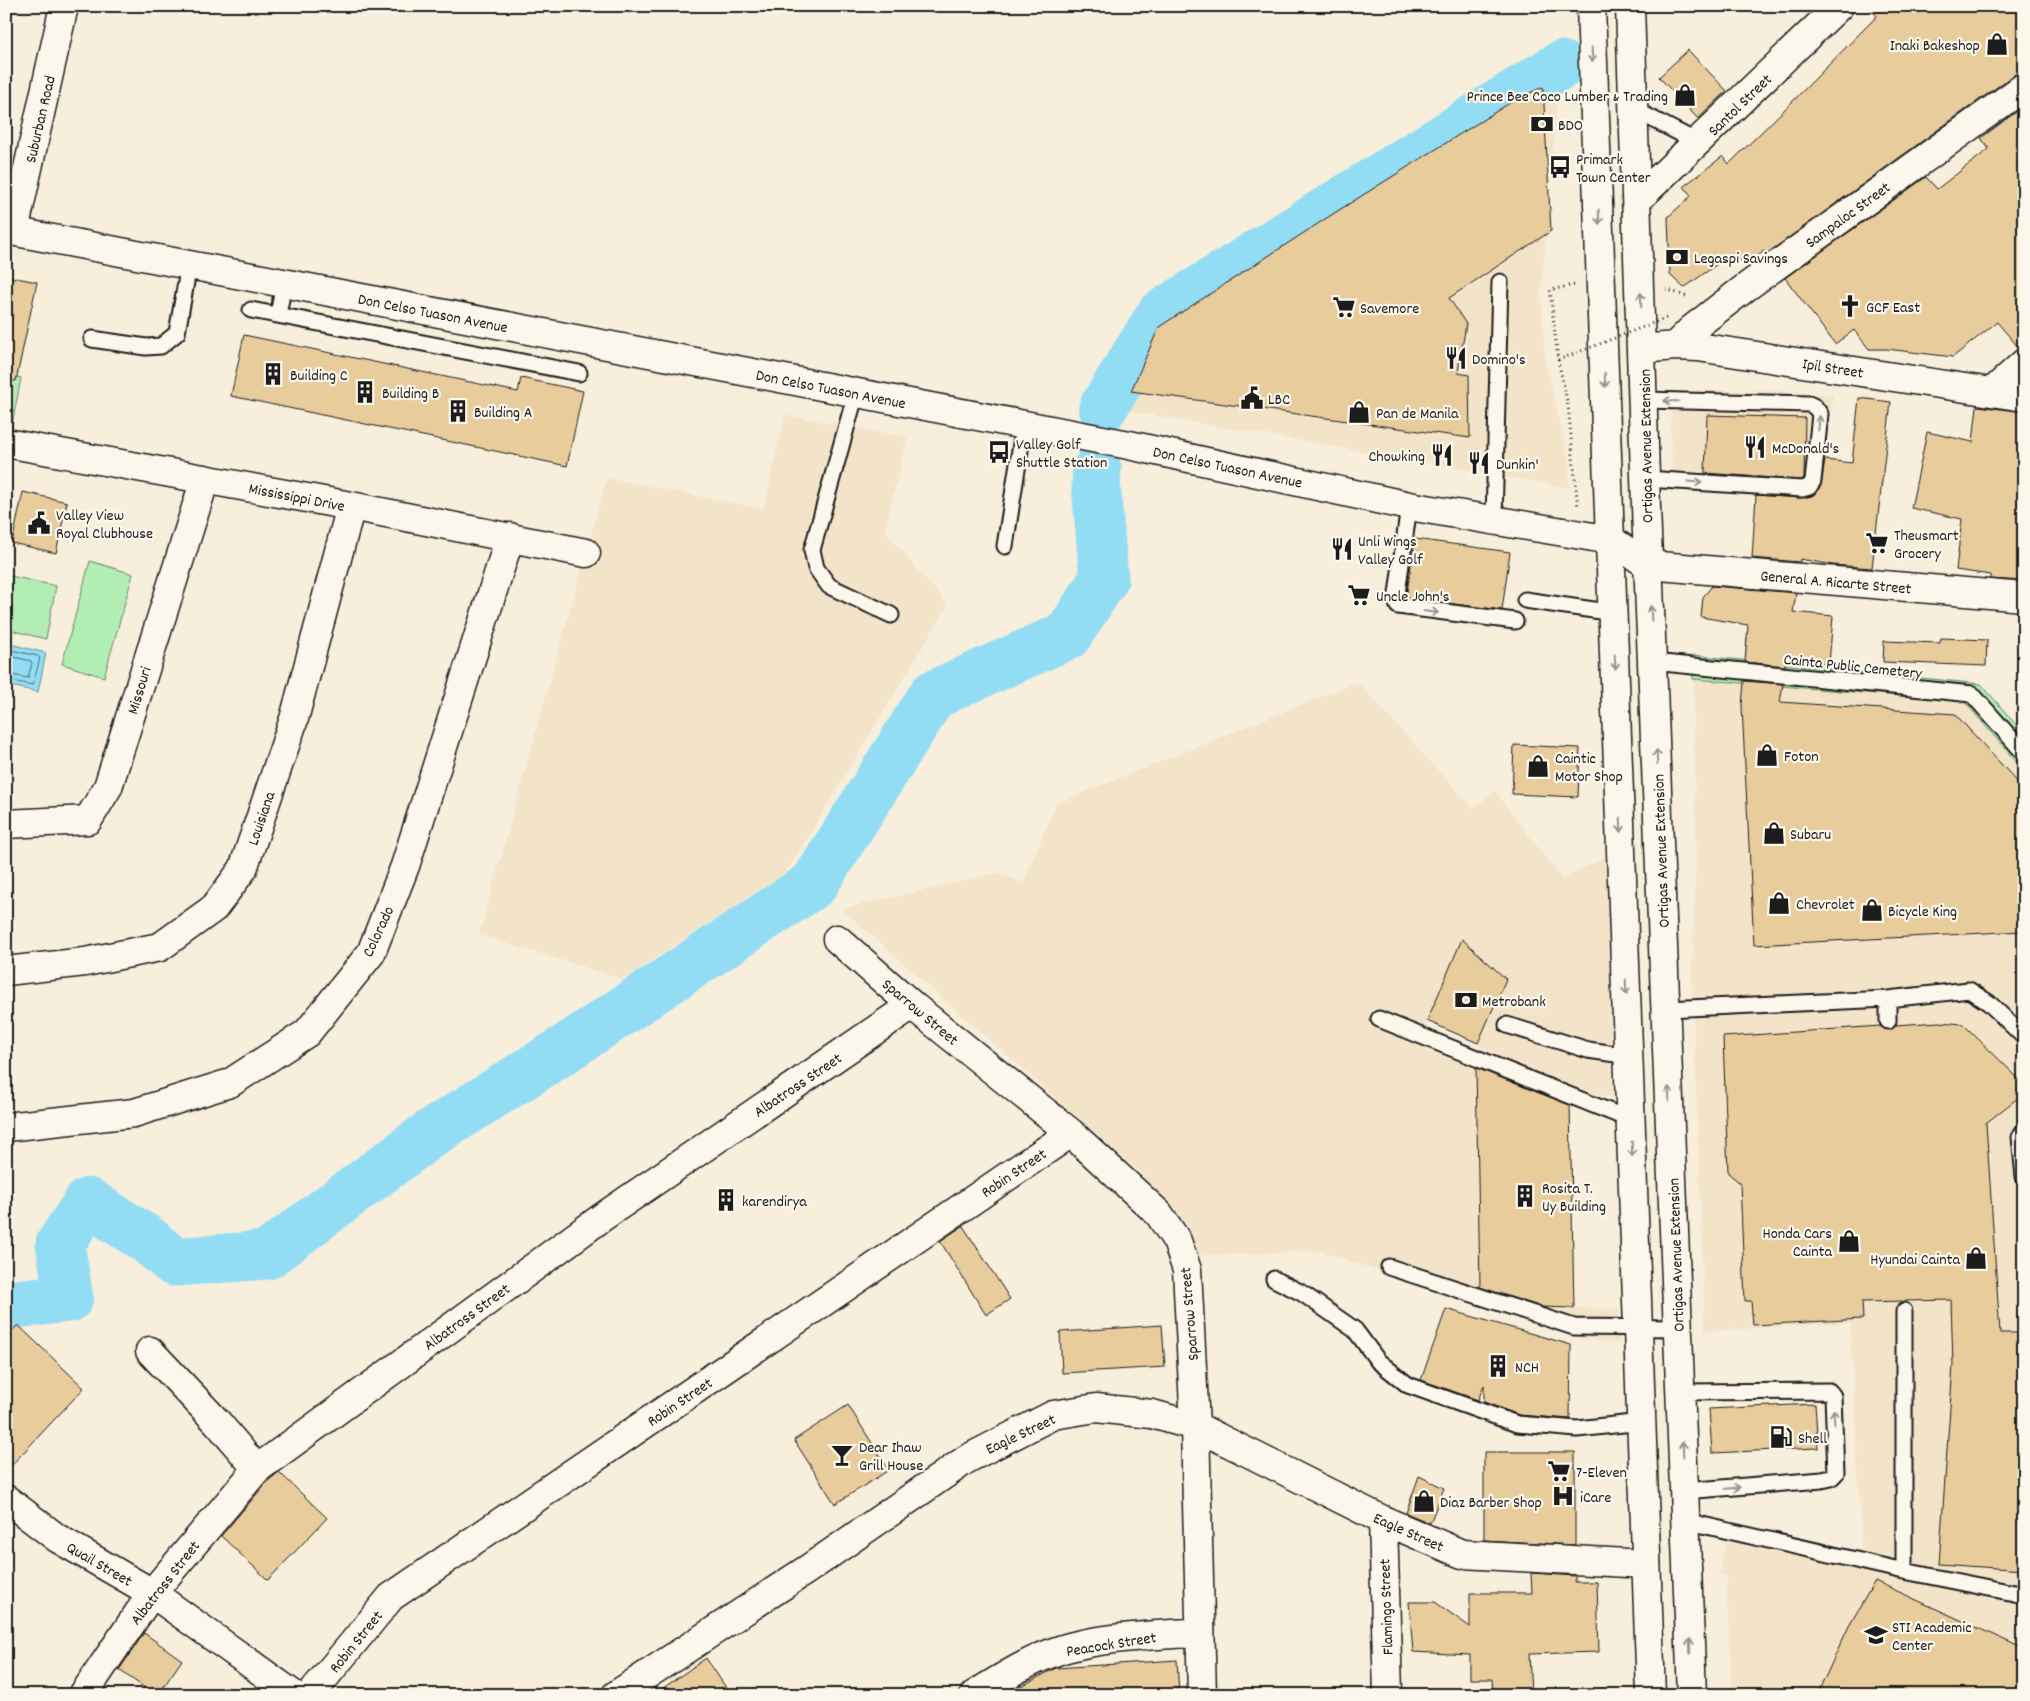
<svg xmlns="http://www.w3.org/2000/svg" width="2030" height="1701" viewBox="0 0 2030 1701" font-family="Dekko,sans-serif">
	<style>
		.built { fill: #f3e4c9 }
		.green { fill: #b2eeb4; stroke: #678568 }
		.water { fill: #93ddf4; stroke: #63909e }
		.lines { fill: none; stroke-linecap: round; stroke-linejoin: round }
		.shore { stroke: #4c6972; stroke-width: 1 }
		.river { stroke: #93ddf4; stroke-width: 49 }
		.building { fill: #e9cc9c; stroke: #1c1c1c }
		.service-casing { stroke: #1c1c1c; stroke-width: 19 }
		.minor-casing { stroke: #1c1c1c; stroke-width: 31 }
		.tertiary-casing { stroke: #1c1c1c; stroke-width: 31 }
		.primary-casing { stroke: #1c1c1c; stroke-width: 31 }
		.path { stroke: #1c1c1c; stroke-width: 3; stroke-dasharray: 1 4; stroke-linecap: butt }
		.service { stroke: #fbf7ec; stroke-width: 15 }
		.minor { stroke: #fbf7ec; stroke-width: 28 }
		.tertiary { stroke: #fbf7ec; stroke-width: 28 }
		.primary { stroke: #fbf7ec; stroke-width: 28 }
		.path-bridge { stroke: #1c1c1c; stroke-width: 3; stroke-dasharray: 1 4; stroke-linecap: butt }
		.oneway { stroke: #97948e }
		.labels { text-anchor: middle; stroke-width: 4.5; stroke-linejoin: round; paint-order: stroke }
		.poi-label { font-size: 16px; fill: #1c1c1c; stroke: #fbf7ec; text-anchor: start }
		.street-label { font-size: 16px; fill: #1c1c1c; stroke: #fbf7ec }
	</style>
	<rect width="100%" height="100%" fill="#f7eedc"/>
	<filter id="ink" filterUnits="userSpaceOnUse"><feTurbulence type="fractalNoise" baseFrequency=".02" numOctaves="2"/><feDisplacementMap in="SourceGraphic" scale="10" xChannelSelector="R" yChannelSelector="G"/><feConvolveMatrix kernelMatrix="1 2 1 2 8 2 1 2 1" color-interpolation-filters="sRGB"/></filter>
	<g filter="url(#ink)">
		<path class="built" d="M1555 59 1557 107 1541 290 1545 360 1568 456 1570 488 1106 407 1149 309 1375 165Z
			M1767 390 1833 395 1820 501 1672 486 1670 391Z
			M785 415 907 437 885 531 948 605 786 873 623 979 479 935 607 478 764 509Z
			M1693 679 1964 701 2024 771V1695H1732L1726 1576 1720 1573 1727 1531 1710 1518 1862 1554 1850 1323 1705 1331 1692 974 1696 851Z
			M1357 682 1473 808 1495 791 1562 879 1607 856 1613 1097 1586 1095 1487 1056 1478 1043 1427 1022 1417 1043 1476 1067 1480 1287 1530 1306 1619 1309 1620 1343 1583 1339 1320 1251 1194 1256 1171 1208 1142 1175 842 909 998 873 1023 883 1056 804Z"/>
		<path class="green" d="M6 374 21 378 11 430H6Z
			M90 561 133 574 104 677 62 664Z
			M6 575 56 586 46 639 6 629Z
			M1692 655 1981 684 2024 734V771L1964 701 1693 679Z"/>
		<path class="water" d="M6 643 46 653 38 692 6 685Z"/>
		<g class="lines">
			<path class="shore" d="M6 649 38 656 40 658 33 685 6 680
				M6 655 31 661 32 663 28 678 6 674"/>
			<path class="river" d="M1103 408 1161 314 1561 65
				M6 1305 69 1298 60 1244 88 1202 148 1240 174 1262 267 1255 430 1134 559 1053 814 884 933 695 1068 635 1104 579 1096 485 1097 469"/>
		</g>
		<path class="building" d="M1868 6H2024V72L2015 74 1766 254 1764 251 1745 266 1734 252 1684 288 1670 275 1668 217 1691 196 1684 186 1723 156 1729 164 1791 103 1877 16Z
			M1688 50 1727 91 1698 119 1659 77Z
			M1543 87 1551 231 1449 298 1466 324 1458 373 1469 375 1470 438 1131 391 1159 327 1336 212 1516 99Z
			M2024 106V348H2019L1997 322 1953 357 1887 349H1869L1854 330 1835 344 1785 278 1926 177 1937 189 1989 149 1981 138Z
			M6 276 37 282 16 381 6 380Z
			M244 335 518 392 521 378 583 391 567 466 231 396Z
			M1859 398 1891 402 1872 568 1833 565 1800 559V562L1752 558 1756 495 1801 498 1812 496 1821 486 1825 460 1852 463Z
			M1977 406 2024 412V581L1991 579V575L1956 570 1962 519 1911 508 1927 432 1973 442Z
			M1707 415 1805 418 1804 478 1801 480 1705 473Z
			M23 492 67 502 56 553 12 543Z
			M1415 539 1510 552 1502 610 1406 598Z
			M1712 586 1796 593 1793 612 1833 616 1829 664 1786 660 1785 666 1745 662 1748 625 1701 617 1703 597Z
			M1941 638 1987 640 1986 666 1883 662 1884 641 1940 643Z
			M1744 681 1783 684 1780 702 1955 714 2024 789V931L1754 945 1742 706Z
			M1514 745 1580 748 1578 797 1512 794Z
			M1462 939 1506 979 1478 1043 1427 1021Z
			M1939 1022 1963 1024 2024 1084V1093L1986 1123 2000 1333H2024V1570L1939 1564 1953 1365 1951 1300 1862 1302 1863 1319 1753 1325 1751 1301H1745L1740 1183 1728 1173 1723 1037 1880 1026 1888 1030 1896 1025Z
			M1476 1068 1570 1105 1574 1308 1541 1307 1480 1287Z
			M963 1226 1010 1299 986 1315 940 1241Z
			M1446 1309 1571 1345 1570 1419 1519 1415 1484 1402V1385L1478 1400 1421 1380Z
			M18 1325 84 1388 6 1471V1337Z
			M1162 1325 1165 1367 1062 1373 1060 1332Z
			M1815 1404 1818 1448 1712 1453 1709 1409Z
			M848 1405 889 1470 835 1504 794 1440Z
			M1484 1452H1575V1545L1484 1540Z
			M279 1472 327 1518 268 1580 221 1536 268 1481Z
			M1419 1476 1444 1488 1430 1523 1406 1513Z
			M1531 1573 1575 1576V1582H1597L1599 1652 1529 1654 1531 1695H1493L1492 1679H1470V1655L1413 1652 1409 1602H1435L1470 1627V1593H1532Z
			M1875 1581 2024 1649V1695H1817L1849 1626Z
			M144 1633 182 1660 158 1695H155L119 1670Z
			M706 1658 731 1695H653Z
			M1177 1660 1179 1695H1004L1056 1668Z"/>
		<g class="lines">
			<defs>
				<path id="service" d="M1635 110 1699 143
					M251 310 579 373
					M278 315 284 283
					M92 339 146 347 161 346 177 333 189 265
					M856 393 812 550 816 568 829 586 891 615
					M1644 400 1809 404 1815 407 1820 414 1813 481 1809 487 1802 489 1646 479
					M1409 506 1396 601 1398 606 1515 621
					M1494 521 1500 282
					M1005 546 1024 425
					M1525 600 1614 613
					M1653 662 1972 694 2024 753
					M1888 999V1021
					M1666 1009 1888 999 1969 990 1989 1003 2024 1037
					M1379 1019 1631 1120
					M1507 1025 1588 1050 1629 1056
					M2024 1130 2020 1137 2024 1177
					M1389 1267 1574 1327 1678 1328
					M1274 1279 1302 1293 1355 1330 1378 1361 1408 1385 1517 1424 1577 1429 1642 1422
					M1904 1311V1571
					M1681 1392 1829 1391 1833 1396 1836 1473 1831 1478 1822 1480 1684 1491
					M1685 1521 1904 1571 2024 1595"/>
				<path id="minor" d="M1638 199 1839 6
					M14 231 64 6
					M1675 346 1692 329 1745 288 2024 87
					M1642 349 1675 346 1698 347 2024 397
					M1992 392 2024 363
					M6 443 351 506 586 553
					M6 824 88 820 108 787 205 479
					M837 939 912 1005 1071 1133 1159 1214 1177 1241 1187 1270 1195 1426 1202 1695
					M6 971 85 962 160 947 214 908 243 869 294 719 351 506
					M6 1127 134 1113 230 1083 307 1033 371 953 405 866 510 537
					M150 1351 218 1423 257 1469
					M6 1499 57 1538 152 1593 294 1695
					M1383 1520 1388 1695
					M83 1695 152 1593 257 1469 604 1216 912 1005
					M310 1695 391 1597 1071 1133
					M616 1695 808 1569 967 1459 1053 1415 1096 1408 1152 1414 1195 1426 1383 1520 1462 1554 1646 1564
					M974 1695C1001 1678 1035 1657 1066 1648 1109 1636 1156 1636 1200 1632"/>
				<path id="tertiary" d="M6 230 1129 445 1409 506 1611 540 1648 565 2024 597"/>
				<path id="primary" d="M1591 6 1651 1695
					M1630 6 1646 507 1692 1695"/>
			</defs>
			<use href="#service" class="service-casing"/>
			<use href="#minor" class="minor-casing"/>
			<use href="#tertiary" class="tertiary-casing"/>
			<use href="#primary" class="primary-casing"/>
			<path class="path" d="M1574 285 1550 290 1558 360 1568 405 1578 508
				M1666 289 1688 297"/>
			<use href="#service" class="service"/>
			<use href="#minor" class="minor"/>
			<use href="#tertiary" class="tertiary"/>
			<use href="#primary" class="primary"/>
			<path class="path-bridge" d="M1558 360 1669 317"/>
		</g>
		<defs><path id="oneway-shaft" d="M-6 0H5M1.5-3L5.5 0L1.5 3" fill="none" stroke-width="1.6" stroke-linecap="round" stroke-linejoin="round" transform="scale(1.25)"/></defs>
		<g class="oneway">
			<use href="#oneway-shaft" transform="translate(1592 55) rotate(88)"/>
			<use href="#oneway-shaft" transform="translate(1599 217) rotate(88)"/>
			<use href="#oneway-shaft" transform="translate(1641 300) rotate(-92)"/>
			<use href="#oneway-shaft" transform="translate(1605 380) rotate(88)"/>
			<use href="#oneway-shaft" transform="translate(1671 401) rotate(-179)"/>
			<use href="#oneway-shaft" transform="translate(1819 423) rotate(-85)"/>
			<use href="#oneway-shaft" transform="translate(1695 482) rotate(4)"/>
			<use href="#oneway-shaft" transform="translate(1431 612) rotate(6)"/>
			<use href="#oneway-shaft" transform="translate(1651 613) rotate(-93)"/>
			<use href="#oneway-shaft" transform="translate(1615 662) rotate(88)"/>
			<use href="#oneway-shaft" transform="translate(1657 757) rotate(-92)"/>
			<use href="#oneway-shaft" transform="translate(1621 825) rotate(88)"/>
			<use href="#oneway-shaft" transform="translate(1626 987) rotate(88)"/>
			<use href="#oneway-shaft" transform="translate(1669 1094) rotate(-92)"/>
			<use href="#oneway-shaft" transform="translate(1632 1149) rotate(88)"/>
			<use href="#oneway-shaft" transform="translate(1834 1417) rotate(-93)"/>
			<use href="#oneway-shaft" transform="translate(1683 1449) rotate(-92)"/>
			<use href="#oneway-shaft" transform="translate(1733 1488) rotate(-5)"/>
			<use href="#oneway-shaft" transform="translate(1690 1646) rotate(-92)"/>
		</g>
	</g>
	<defs>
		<symbol id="shop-bare" viewBox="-9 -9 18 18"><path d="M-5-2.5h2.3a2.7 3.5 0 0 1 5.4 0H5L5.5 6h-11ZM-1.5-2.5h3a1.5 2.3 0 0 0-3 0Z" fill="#1c1c1c" stroke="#fbf7ec" stroke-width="2.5" paint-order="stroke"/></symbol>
		<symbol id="bank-bare" viewBox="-9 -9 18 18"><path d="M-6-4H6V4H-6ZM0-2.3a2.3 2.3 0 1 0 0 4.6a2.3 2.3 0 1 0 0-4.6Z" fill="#1c1c1c" stroke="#fbf7ec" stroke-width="2.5" paint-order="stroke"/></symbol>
		<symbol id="bus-bare" viewBox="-9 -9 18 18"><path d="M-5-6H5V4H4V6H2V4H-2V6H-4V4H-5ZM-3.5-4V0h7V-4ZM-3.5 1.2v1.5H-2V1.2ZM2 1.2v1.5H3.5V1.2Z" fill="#1c1c1c" stroke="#fbf7ec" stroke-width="2.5" paint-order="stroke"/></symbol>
		<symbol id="church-bare" viewBox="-9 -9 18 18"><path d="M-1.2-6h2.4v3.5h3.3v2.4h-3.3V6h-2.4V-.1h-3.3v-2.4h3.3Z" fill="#1c1c1c" stroke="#fbf7ec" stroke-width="2.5" paint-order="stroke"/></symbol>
		<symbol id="supermarket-bare" viewBox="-9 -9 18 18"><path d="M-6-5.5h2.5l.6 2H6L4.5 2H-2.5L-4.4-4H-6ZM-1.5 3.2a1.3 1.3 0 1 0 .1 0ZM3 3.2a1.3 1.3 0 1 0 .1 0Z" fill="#1c1c1c" stroke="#fbf7ec" stroke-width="2.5" paint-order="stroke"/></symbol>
		<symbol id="restaurant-bare" viewBox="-9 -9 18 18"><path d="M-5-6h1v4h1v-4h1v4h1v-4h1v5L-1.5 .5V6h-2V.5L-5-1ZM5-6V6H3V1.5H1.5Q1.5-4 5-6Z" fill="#1c1c1c" stroke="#fbf7ec" stroke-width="2.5" paint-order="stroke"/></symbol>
		<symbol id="building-bare" viewBox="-9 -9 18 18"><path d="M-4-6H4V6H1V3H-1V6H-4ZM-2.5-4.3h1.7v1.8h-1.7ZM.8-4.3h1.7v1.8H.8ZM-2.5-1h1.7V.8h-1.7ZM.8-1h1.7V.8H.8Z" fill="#1c1c1c" stroke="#fbf7ec" stroke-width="2.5" paint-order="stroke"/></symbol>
		<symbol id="civic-bare" viewBox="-9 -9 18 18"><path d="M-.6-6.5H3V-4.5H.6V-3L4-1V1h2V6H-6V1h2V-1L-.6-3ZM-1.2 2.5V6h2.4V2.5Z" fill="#1c1c1c" stroke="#fbf7ec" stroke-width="2.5" paint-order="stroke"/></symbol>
		<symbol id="fuel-bare" viewBox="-9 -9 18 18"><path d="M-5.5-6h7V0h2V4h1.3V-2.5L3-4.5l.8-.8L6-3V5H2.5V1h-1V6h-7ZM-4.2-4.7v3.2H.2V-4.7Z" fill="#1c1c1c" stroke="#fbf7ec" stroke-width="2.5" paint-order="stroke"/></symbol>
		<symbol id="bar-bare" viewBox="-9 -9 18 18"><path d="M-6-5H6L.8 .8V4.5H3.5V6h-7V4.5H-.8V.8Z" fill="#1c1c1c" stroke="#fbf7ec" stroke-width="2.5" paint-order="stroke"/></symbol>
		<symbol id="hospital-bare" viewBox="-9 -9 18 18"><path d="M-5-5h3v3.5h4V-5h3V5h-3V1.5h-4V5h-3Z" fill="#1c1c1c" stroke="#fbf7ec" stroke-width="2.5" paint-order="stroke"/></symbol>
		<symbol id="school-bare" viewBox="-9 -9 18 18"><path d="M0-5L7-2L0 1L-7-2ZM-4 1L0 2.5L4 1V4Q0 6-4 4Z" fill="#1c1c1c" stroke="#fbf7ec" stroke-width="2.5" paint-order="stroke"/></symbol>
	</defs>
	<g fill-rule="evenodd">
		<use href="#shop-bare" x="1981" y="28" width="32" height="32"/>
		<use href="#shop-bare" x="1669" y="79" width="32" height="32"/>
		<use href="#bank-bare" x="1526" y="108" width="32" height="32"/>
		<use href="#bus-bare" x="1544" y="151" width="32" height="32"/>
		<use href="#bank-bare" x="1661" y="241" width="32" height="32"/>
		<use href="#church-bare" x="1834" y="290" width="32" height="32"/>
		<use href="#supermarket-bare" x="1328" y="291" width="32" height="32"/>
		<use href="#restaurant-bare" x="1440" y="342" width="32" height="32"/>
		<use href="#building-bare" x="257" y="358" width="32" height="32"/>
		<use href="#building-bare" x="349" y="376" width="32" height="32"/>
		<use href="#civic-bare" x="1236" y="382" width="32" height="32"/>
		<use href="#building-bare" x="442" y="395" width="32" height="32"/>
		<use href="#shop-bare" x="1343" y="396" width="32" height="32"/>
		<use href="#restaurant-bare" x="1739" y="431" width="32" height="32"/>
		<use href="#bus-bare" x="983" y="436" width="32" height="32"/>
		<use href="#restaurant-bare" x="1426" y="439" width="32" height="32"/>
		<use href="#restaurant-bare" x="1463" y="447" width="32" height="32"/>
		<use href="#civic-bare" x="23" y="507" width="32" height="32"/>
		<use href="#supermarket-bare" x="1861" y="527" width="32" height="32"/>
		<use href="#restaurant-bare" x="1326" y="533" width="32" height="32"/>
		<use href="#supermarket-bare" x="1343" y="579" width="32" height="32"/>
		<use href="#shop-bare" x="1751" y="739" width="32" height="32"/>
		<use href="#shop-bare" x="1522" y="750" width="32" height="32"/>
		<use href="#shop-bare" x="1758" y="817" width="32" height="32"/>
		<use href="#shop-bare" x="1763" y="887" width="32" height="32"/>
		<use href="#shop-bare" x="1856" y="894" width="32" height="32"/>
		<use href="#bank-bare" x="1450" y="984" width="32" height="32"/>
		<use href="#building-bare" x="1509" y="1180" width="32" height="32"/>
		<use href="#building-bare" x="710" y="1184" width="32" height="32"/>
		<use href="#shop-bare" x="1833" y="1225" width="32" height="32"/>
		<use href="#shop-bare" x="1960" y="1242" width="32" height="32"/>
		<use href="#building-bare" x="1482" y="1350" width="32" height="32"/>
		<use href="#fuel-bare" x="1765" y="1421" width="32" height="32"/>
		<use href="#bar-bare" x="826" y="1439" width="32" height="32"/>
		<use href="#supermarket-bare" x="1543" y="1455" width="32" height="32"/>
		<use href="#hospital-bare" x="1547" y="1480" width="32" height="32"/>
		<use href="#shop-bare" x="1408" y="1485" width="32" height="32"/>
		<use href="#school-bare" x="1860" y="1619" width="32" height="32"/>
	</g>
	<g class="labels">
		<g class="poi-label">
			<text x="1980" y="50" text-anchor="end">Inaki Bakeshop</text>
			<text x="1668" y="101" text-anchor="end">Prince Bee Coco Lumber &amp; Trading</text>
			<text x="1558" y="130">BDO</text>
			<text x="1576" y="164">Primark<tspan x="1576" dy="18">Town Center</tspan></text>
			<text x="1694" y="263">Legaspi Savings</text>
			<text x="1866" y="312">GCF East</text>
			<text x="1360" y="313">Savemore</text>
			<text x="1472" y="364">Domino's</text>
			<text x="290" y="380">Building C</text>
			<text x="382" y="398">Building B</text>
			<text x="1268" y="404">LBC</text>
			<text x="474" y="417">Building A</text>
			<text x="1376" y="418">Pan de Manila</text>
			<text x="1016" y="449">Valley Golf<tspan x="1016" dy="18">Shuttle Station</tspan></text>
			<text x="1772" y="453">McDonald's</text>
			<text x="1425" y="461" text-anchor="end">Chowking</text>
			<text x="1496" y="469">Dunkin'</text>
			<text x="56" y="520">Valley View<tspan x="56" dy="18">Royal Clubhouse</tspan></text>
			<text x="1894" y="540">Theusmart<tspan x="1894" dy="18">Grocery</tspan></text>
			<text x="1358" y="546">Unli Wings<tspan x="1358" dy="18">Valley Golf</tspan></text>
			<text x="1376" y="601">Uncle John's</text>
			<text x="1784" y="761">Foton</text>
			<text x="1555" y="763">Caintic<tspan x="1555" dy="18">Motor Shop</tspan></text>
			<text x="1790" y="839">Subaru</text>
			<text x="1796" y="909">Chevrolet</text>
			<text x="1888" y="916">Bicycle King</text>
			<text x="1482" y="1006">Metrobank</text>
			<text x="1542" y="1193">Rosita T.<tspan x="1542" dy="18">Uy Building</tspan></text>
			<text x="742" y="1206">karendirya</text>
			<text x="1832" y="1238" text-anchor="end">Honda Cars<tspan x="1832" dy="18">Cainta</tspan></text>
			<text x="1960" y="1264" text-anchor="end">Hyundai Cainta</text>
			<text x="1515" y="1372">NCH</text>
			<text x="1798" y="1443">Shell</text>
			<text x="859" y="1452">Dear Ihaw<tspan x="859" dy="18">Grill House</tspan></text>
			<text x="1576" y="1477">7-Eleven</text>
			<text x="1580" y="1502">iCare</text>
			<text x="1440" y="1507">Diaz Barber Shop</text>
			<text x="1892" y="1632">STI Academic<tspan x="1892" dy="18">Center</tspan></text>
		</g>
		<g class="street-label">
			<text transform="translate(1739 104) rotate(-44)" y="6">Santol Street</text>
			<text transform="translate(39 119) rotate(-77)" y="6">Suburban Road</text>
			<text transform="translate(1847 214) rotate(-36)" y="6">Sampaloc Street</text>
			<text transform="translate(433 312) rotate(11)" y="6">Don Celso Tuason Avenue</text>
			<text transform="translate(1833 367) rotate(9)" y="6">Ipil Street</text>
			<text transform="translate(831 388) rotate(11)" y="6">Don Celso Tuason Avenue</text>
			<text transform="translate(1645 446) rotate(-91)" y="6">Ortigas Avenue Extension</text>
			<text transform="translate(1228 466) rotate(12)" y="6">Don Celso Tuason Avenue</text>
			<text transform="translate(297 496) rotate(11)" y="6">Mississippi Drive</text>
			<text transform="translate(1836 581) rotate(5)" y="6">General A. Ricarte Street</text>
			<text transform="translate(1853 665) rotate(6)" y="6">Cainta Public Cemetery</text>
			<text transform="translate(138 690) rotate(-73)" y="6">Missouri</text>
			<text transform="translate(260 818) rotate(-71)" y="6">Louisiana</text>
			<text transform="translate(1660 851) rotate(-92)" y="6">Ortigas Avenue Extension</text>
			<text transform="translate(377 931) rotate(-65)" y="6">Colorado</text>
			<text transform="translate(921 1011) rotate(40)" y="6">Sparrow Street</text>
			<text transform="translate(797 1084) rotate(-34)" y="6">Albatross Street</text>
			<text transform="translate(1013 1172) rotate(-34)" y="6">Robin Street</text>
			<text transform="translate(1675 1255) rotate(-92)" y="6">Ortigas Avenue Extension</text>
			<text transform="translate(1188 1314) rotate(-95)" y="6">Sparrow Street</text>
			<text transform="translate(466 1316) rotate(-36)" y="6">Albatross Street</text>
			<text transform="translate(679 1401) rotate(-34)" y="6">Robin Street</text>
			<text transform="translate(1020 1433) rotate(-25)" y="6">Eagle Street</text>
			<text transform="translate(1409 1531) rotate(24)" y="6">Eagle Street</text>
			<text transform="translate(100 1563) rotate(30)" y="6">Quail Street</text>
			<text transform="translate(164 1582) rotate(-52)" y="6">Albatross Street</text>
			<text transform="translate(1385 1607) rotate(-92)" y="6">Flamingo Street</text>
			<text transform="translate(355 1641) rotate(-51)" y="6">Robin Street</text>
			<text transform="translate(1111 1643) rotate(-9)" y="6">Peacock Street</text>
		</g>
	</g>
	<rect width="2030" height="1701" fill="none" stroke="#fbf7ec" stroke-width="25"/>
	<rect x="12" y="12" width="2005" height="1676" fill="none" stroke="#1c1c1c" stroke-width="2" filter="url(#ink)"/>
</svg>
